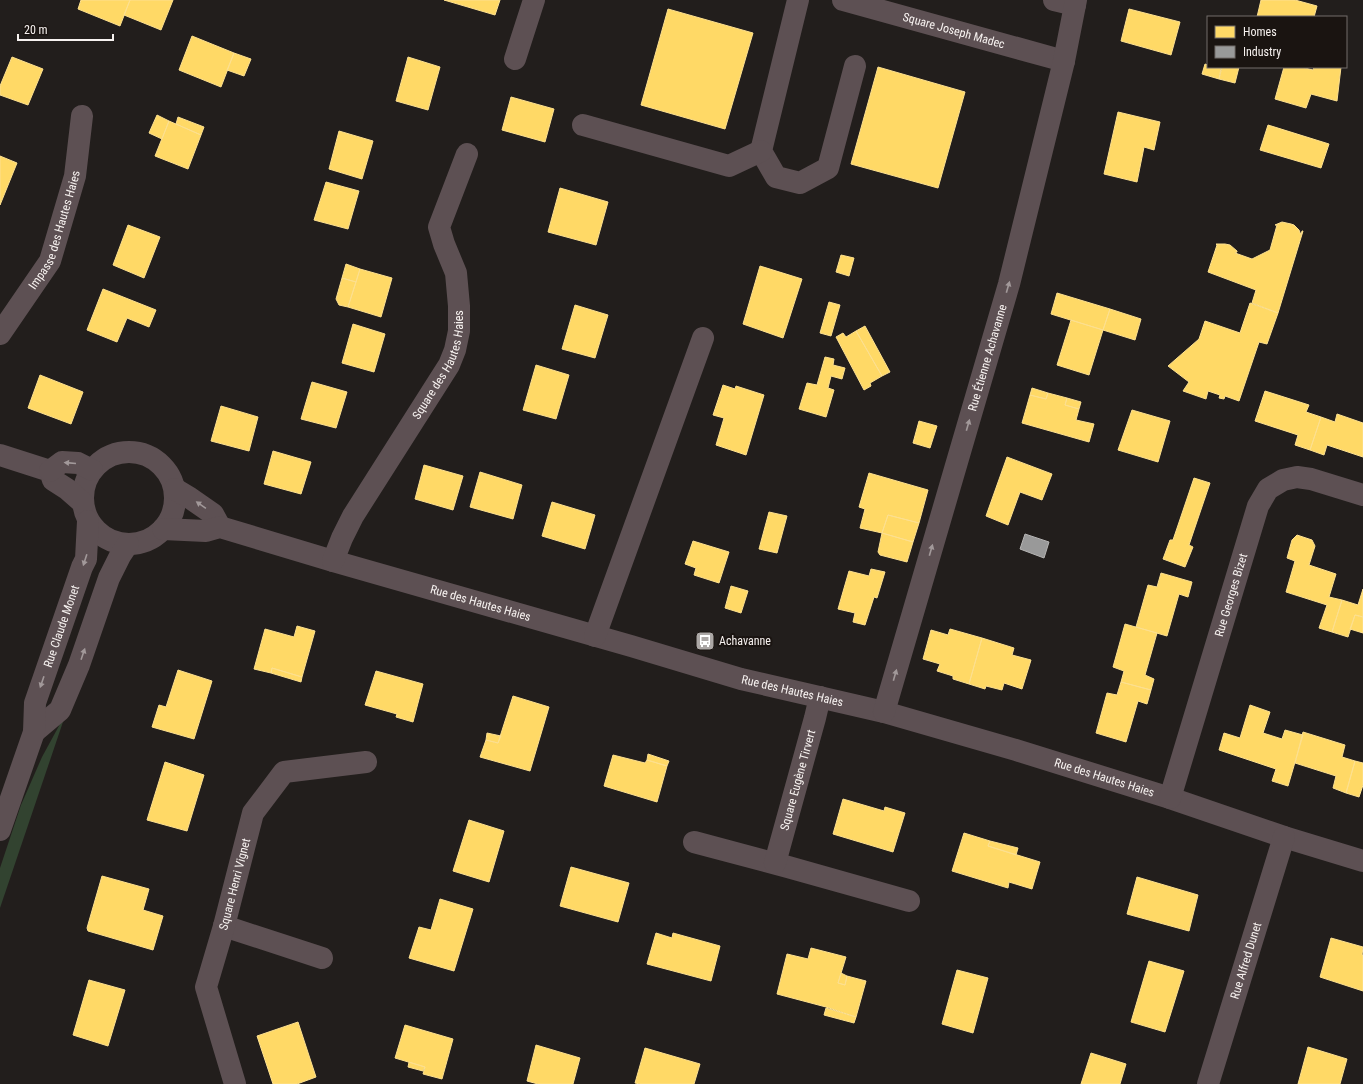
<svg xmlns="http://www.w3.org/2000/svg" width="1363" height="1084" viewBox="0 0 1363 1084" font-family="'Roboto Condensed',sans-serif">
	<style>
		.green { fill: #324330 }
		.homes { fill: #ffd966; stroke: #fde08f }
		.industry { fill: #999; stroke: #b5b4b3 }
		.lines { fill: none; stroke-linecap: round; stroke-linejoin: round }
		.minor { stroke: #5d5053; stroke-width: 22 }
		.oneway { fill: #a2999a }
		.labels { text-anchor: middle; stroke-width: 4; stroke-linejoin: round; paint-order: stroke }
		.street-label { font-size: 12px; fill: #f7f2f0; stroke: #1a1411 }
		.poi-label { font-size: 12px; fill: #f7f2f0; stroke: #1a1411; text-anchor: start }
	</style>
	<rect width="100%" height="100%" fill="#221e1c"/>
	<path class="green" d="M66 713 0 908V868L21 805 42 757Z"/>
	<path class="homes" d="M81 0H130L120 26 78 9Z
		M130 0H173L161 30 124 15Z
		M444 0H500L495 15Z
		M1261 0H1295L1317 6 1314 17H1257Z
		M668 9 753 33 725 129 641 105Z
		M1129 9 1180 22 1171 55 1121 41Z
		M192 36 234 53 221 87 179 70Z
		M234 53 251 59 244 76 227 70Z
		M12 57 43 69 28 105 0 95V86Z
		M408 57 440 67 428 110 396 101Z
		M1205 64 1208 65V67L1221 68 1219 79 1202 74Z
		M878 67 965 92 938 188 851 164Z
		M1222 67H1239L1235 83 1219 79Z
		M1284 67H1301L1313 70 1314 67H1341L1337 101 1311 94 1306 108 1275 99Z
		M511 97 554 109 545 142 502 130Z
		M1118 112 1160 122 1154 150 1144 147 1137 182 1104 174Z
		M157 115 169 121 162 139 149 133Z
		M178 117 204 127 201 135 176 124Z
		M169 121 201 135 188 169 155 156Z
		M1268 125 1329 144 1321 168 1260 150Z
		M339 131 373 141 362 179 329 169Z
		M0 156 17 163 0 205Z
		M326 182 359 191 348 229 314 220Z
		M560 188 608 202 596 245 548 232Z
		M1282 222 1291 224 1294 225 1299 230 1301 235 1302 231H1303L1278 313 1252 303 1256 290 1208 272 1217 245 1216 244H1225L1230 245 1237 251V252L1235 253 1252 259 1270 250 1277 225H1275Z
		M128 225 160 237 144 278 113 265Z
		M841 255 854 258 849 276 836 272Z
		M346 264 360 269 356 282 342 278Z
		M760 266 802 279 783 338 743 324Z
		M360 269 392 278 381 317 348 307Z
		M342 278 356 282 348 307 339 305 336 299Z
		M103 289 156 310 149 327 127 318 117 342 87 330Z
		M1057 293 1110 309 1103 330 1051 314Z
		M829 302 840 305 831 336 820 333Z
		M1250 303 1278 313 1267 344 1259 342 1239 401 1225 396 1224 399 1219 398 1220 395 1208 391 1206 399 1183 391 1189 382 1168 366 1199 339 1205 321 1240 333Z
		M575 305 608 315 595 358 562 349Z
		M1110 309 1141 319 1135 340 1103 330Z
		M1071 320 1103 330 1089 375 1057 365Z
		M353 324 385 334 374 372 342 363Z
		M865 326 890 372 882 376 856 331Z
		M856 331 882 376 870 383 871 386 864 390 836 337 843 333 846 337Z
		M825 357 834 359 833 365 845 368 842 379 831 376 828 388 834 390 826 417 799 409 807 383 817 385Z
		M536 365 569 375 556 419 523 410Z
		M40 375 83 392 71 424 28 408Z
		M312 382 347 392 336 428 301 419Z
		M723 385 735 389 736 386 764 395 746 455 716 445 724 418 713 415Z
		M1032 388 1048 393 1046 399 1030 395Z
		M1265 391 1309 405 1306 412 1321 417 1310 450 1295 445 1298 435 1255 421Z
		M1048 393 1067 398 1065 405 1079 409 1076 420 1094 424 1089 442 1022 423 1030 395 1046 399Z
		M1067 398 1081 402 1079 409 1065 405Z
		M221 406 258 417 249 451 211 441Z
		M1132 410 1170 421 1158 462 1118 450Z
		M1337 414 1363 423V457L1327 445 1324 455 1310 450 1321 417 1335 422Z
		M919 421 937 426 930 448 913 443Z
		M273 451 311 462 301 494 264 484Z
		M1007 457 1052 474 1042 500 1020 492 1008 525 986 516Z
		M424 465 463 476 453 510 415 499Z
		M480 472 522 485 513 519 470 507Z
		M869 473 928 490 919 523 888 515 882 533 860 528 865 509 859 507Z
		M1194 478 1210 483 1189 545 1193 547 1185 567 1163 559 1170 540H1173Z
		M552 502 595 515 585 549 542 536Z
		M769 512 787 516 777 553 759 549Z
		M888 515 919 523 913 542 882 533Z
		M882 533 913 542 907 562 880 555 878 552Z
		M1297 535 1312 540 1315 546 1309 565 1336 574 1329 597 1342 600 1332 632 1319 628 1327 605 1286 592 1295 561 1287 558 1292 540Z
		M693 541 729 552 719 583 694 575 696 568 685 564Z
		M871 569 885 572 877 598 874 597 865 625 853 622 855 613 838 609 849 571 869 576Z
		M1161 573 1192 582 1188 597 1179 594 1167 636 1136 627 1148 585 1157 587Z
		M731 586 748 591 741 613 725 608Z
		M1363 589V617L1355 615 1348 637 1332 632 1342 600 1358 605Z
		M1355 615 1363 617V633L1350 629Z
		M1125 624 1157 633 1145 675 1154 679 1151 690 1121 682 1124 671 1113 667Z
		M297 626 315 631 302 677 272 668 271 673 254 669 265 629 294 637Z
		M950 629 982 638 969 684 953 679V676L937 671 940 664 923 659 931 630 948 635Z
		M982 638 1014 648 1012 655 1031 660 1022 689 1004 683 1002 690 986 686 985 689 969 684Z
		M272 668 302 677 301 682 271 673Z
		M178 670 212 681 194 739 152 727 159 705 166 707Z
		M376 671 423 684 413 722 396 717 397 714 365 705Z
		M1121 682 1151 690 1147 704 1138 701 1126 742 1096 733 1107 693 1117 695Z
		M513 696 549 707 530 771 480 757 486 740 498 743Z
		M1250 705 1270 712 1263 733 1282 739 1285 730 1303 735 1288 786 1272 781 1276 769 1219 750 1224 733 1240 738Z
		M1303 732 1345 745 1342 757 1355 761 1346 793 1333 788 1336 776 1295 763Z
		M487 733 501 736 498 743 486 740Z
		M648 754 669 761 667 766 647 760Z
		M613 755 645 763 647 760 667 766 657 802 604 786Z
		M1355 761 1363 763V785L1359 797 1346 793Z
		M165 762 204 775 187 831 147 820Z
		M843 799 884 811 885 807 905 813 893 852 833 834Z
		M469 820 504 831 489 882 453 871Z
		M964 833 990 841 988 846 1040 862 1032 889 1009 882 1008 888 952 871Z
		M990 841 1018 848 1016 855 988 846Z
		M571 867 629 883 618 922 560 906Z
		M102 876 149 889 143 910 163 916 153 950 88 931 87 928Z
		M1137 877 1198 895 1189 931 1127 914Z
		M440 899 473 909 454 971 409 958 419 927 431 930Z
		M656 933 672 938 673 933 720 946 711 981 647 964Z
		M1331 938 1363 947 1362 955H1363V991L1320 977Z
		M811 948 846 957 838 983 845 985 847 976 866 981 856 1017 826 1007 777 994 787 954 808 959Z
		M1149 961 1184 971 1165 1032 1131 1022Z
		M957 970 988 978 973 1033 942 1024Z
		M841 973 847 976 845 985 838 983Z
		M89 980 125 990 108 1046 73 1035Z
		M826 1008 856 1017 854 1023 824 1015Z
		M298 1022 316 1077 297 1084H273L257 1036Z
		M405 1025 453 1039 442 1079 423 1074 425 1067 395 1058Z
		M536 1045 580 1058 573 1084H538L527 1081Z
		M1308 1047 1347 1059 1340 1084H1298Z
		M645 1048 700 1064 694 1084H640L635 1083Z
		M1091 1053 1126 1064 1120 1084H1081Z
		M409 1062 425 1067 423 1071 408 1067Z"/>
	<path class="industry" d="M1025 534 1049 542 1044 558 1020 549Z"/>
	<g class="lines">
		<g class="minor">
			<path d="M798 0 761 151 776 177 800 183 828 168 855 66"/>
			<path id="s1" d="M843 0 1064 61"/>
			<path d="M1054 0 1075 5"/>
			<path d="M515 59 534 0"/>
			<path d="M583 125 729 166 761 151"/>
			<path id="s2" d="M0 334 50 261 75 176 82 116"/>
			<circle cx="129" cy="498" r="46"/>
			<path d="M0 455 50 471 53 480 67 489 83 503"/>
			<path d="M50 471 62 462 78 463 92 470"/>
			<path d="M175 489 190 498 213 514 220 527"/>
			<path id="s3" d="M163 529 206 531 220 527 333 561 631 646 741 679 884 712 1016 750 1170 798 1284 837 1363 861"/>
			<path id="s4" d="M333 561 342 538 353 516 449 365 455 350 459 331V306L456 273 444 244 439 227 467 154"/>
			<path d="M595 636 703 338"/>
			<path id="s5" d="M884 712 1009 284 1064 61 1076 0"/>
			<path d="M34 732 60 710 79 665 109 578 120 556 128 544"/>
			<path id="s6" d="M1170 798 1258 506 1268 489 1283 480 1297 477 1311 479 1363 495"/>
			<path id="s7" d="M0 830 34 732 35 703 82 567 86 559 88 521"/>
			<path d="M694 842 788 867 909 901"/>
			<path id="s8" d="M775 863 815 718 820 697"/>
			<path d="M224 926 322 958"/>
			<path id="s9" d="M235 1084 206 987 224 926 253 813 284 772 366 762"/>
			<path id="s10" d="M1208 1084 1284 837"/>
		</g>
	</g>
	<defs><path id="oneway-solid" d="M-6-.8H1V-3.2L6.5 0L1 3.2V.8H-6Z"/></defs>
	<g class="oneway">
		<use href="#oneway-solid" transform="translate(1008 287) rotate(-74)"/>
		<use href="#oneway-solid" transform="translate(968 425) rotate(-74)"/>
		<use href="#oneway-solid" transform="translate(70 463) rotate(-175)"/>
		<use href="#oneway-solid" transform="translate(201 505) rotate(-145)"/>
		<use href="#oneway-solid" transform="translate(931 550) rotate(-74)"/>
		<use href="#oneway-solid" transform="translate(85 560) rotate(108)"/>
		<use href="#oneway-solid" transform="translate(83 654) rotate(-71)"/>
		<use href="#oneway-solid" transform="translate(895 675) rotate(-74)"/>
		<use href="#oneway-solid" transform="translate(42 682) rotate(109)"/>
	</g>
	<defs>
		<symbol id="bus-square" viewBox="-11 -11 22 22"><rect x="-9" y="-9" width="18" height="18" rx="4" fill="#aca8a6" stroke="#1a1411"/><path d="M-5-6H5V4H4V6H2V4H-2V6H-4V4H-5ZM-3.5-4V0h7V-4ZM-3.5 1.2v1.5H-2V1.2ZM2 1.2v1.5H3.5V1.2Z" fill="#fff"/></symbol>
	</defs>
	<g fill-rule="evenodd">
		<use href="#bus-square" x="694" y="630" width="22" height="22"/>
	</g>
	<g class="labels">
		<g class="street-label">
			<text dy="4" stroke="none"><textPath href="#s1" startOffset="115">Square Joseph Madec</textPath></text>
			<text dy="4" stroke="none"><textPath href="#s2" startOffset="119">Impasse des Hautes Haies</textPath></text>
			<text dy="4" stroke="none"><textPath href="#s5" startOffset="369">Rue Étienne Achavanne</textPath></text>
			<text dy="4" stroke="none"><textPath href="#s4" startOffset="225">Square des Hautes Haies</textPath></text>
			<text dy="4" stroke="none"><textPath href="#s6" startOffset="212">Rue Georges Bizet</textPath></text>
			<text dy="4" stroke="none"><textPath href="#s3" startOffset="329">Rue des Hautes Haies</textPath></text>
			<text dy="4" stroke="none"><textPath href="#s7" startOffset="214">Rue Claude Monet</textPath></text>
			<text dy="4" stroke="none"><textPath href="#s3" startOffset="653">Rue des Hautes Haies</textPath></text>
			<text dy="4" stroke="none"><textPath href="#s3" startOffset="977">Rue des Hautes Haies</textPath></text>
			<text dy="4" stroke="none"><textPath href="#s8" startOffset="86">Square Eugène Tirvert</textPath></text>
			<text dy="4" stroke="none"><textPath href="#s9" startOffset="208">Square Henri Vignet</textPath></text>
			<text dy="4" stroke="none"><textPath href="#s10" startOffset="129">Rue Alfred Dunet</textPath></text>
		</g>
		<g class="poi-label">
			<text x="719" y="645">Achavanne</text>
		</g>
	</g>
	<rect x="1207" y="16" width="140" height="52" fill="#1a1411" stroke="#726d6a"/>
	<rect x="1215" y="26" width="20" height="12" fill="#ffd966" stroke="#726d6a"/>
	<text x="1243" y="36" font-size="12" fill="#f7f2f0">Homes</text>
	<rect x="1215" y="46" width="20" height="12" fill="#999999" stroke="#726d6a"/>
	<text x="1243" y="56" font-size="12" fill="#f7f2f0">Industry</text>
	<path d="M18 34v6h95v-6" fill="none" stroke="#f7f2f0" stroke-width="2"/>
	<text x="24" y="34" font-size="12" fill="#f7f2f0" stroke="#1a1411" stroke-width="3" paint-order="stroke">20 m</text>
</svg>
